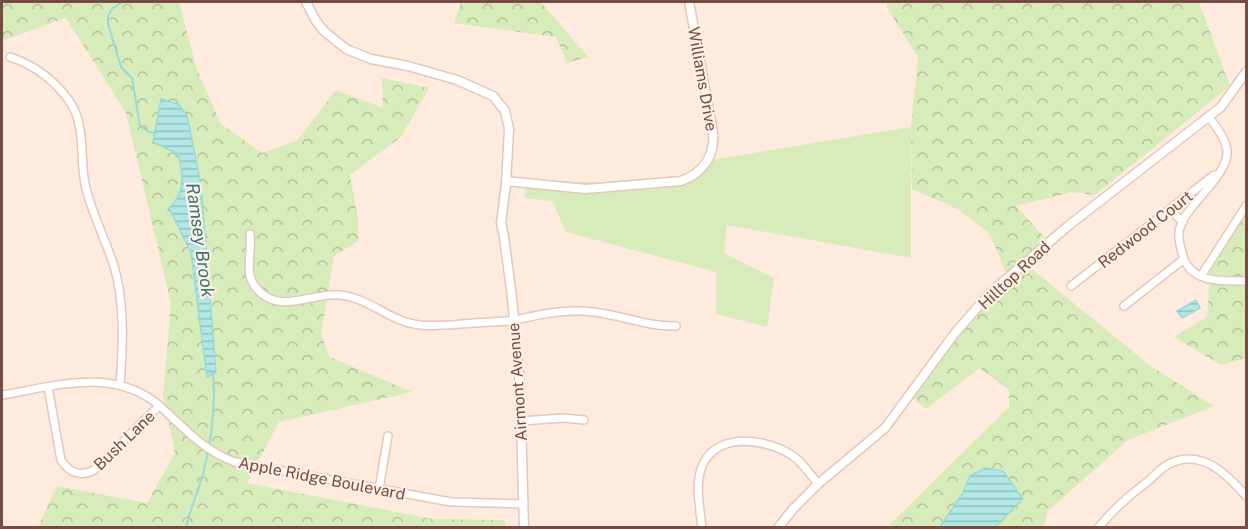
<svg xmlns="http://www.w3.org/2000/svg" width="1248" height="529" viewBox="0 0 1248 529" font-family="'Public Sans',sans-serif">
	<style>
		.green { fill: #d8ecbb }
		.forest { fill: url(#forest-crowns) }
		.water { fill: url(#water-rules); stroke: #97dad8; stroke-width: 1.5 }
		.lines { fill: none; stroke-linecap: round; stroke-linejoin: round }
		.stream { stroke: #97dad8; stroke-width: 2 }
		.minor-casing { stroke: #e4c7bc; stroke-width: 10 }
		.tertiary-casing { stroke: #e4c7bc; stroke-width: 11 }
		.minor { stroke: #fff; stroke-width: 7 }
		.tertiary { stroke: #fff; stroke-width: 8 }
		.labels { text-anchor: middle; stroke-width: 4.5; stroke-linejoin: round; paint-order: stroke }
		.street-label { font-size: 16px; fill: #754c44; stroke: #fff0e5 }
		.water-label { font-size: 18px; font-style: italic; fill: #357573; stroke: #fff0e5 }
	</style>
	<defs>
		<pattern id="forest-crowns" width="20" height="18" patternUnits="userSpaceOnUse" patternTransform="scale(1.5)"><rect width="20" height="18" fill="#d8ecbb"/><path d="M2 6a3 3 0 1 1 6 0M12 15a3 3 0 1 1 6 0" fill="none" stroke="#b4c19a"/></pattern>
		<pattern id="water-rules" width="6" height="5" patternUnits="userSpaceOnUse" patternTransform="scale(1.5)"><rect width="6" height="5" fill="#b1e8e5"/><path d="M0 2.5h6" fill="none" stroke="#95bebb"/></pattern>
	</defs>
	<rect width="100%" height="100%" fill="#feebdd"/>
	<path class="green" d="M911 127V258L727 225 724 253 774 278 767 327 716 314V272L566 232 552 201 525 198V181L675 183 712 160Z"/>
	<path class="forest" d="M2 2H179L197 70 221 124 262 153 298 140 336 90 383 108 382 78 429 88 401 137 350 175 358 220V241L334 256 321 335 330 357 412 392 279 422 247 483 433 519 502 520 505 522V527H38L57 486 147 503 175 453 163 397 171 303 126 113 66 18 2 41Z
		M461 2H541L588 57 567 63 556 37 454 23Z
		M887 2H1199L1230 86 1095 195 1072 192 1016 206 1047 240 1025 263 1149 365 1214 406 1128 440 1048 511 1044 527 886 528 1009 407V390L980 368 926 409 910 396 1008 277 989 233 956 208 912 189 911 127 918 57 887 8Z
		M1246 214V358L1221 365 1174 337 1207 317 1211 263Z"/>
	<path class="water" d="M161 99 178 104 187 115 201 185 216 372 207 377 191 253 169 208C185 193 184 175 178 154L153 142Z
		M1196 300 1200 308 1182 318 1177 311Z
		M985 468 1003 471 1023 499 995 527H940L962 494 970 476Z"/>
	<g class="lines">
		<path class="stream" d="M122 2 112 9 108 16V24L121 67 132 78 140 126 149 132 156 133
			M186 528C190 509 198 492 203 474 211 442 216 405 213 372"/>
		<defs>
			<path id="minor" d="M10 57C35 65 59 83 73 107 85 130 80 159 85 184 91 212 105 238 114 266 125 303 123 347 120 385
				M1209 117C1216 127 1225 137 1227 150 1230 177 1180 208 1179 233 1178 240 1181 249 1183 256 1191 284 1224 281 1246 281
				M1170 210 1183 222
				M250 234C253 256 241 276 261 293 284 313 313 292 340 295 370 298 390 322 420 325 438 327 457 324 474 323 488 322 502 322 515 320 538 315 559 310 582 311 615 312 644 327 676 326
				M1201 276 1246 206
				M1071 286 1214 175
				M1124 306 1184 259
				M48 387 61 460C69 473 81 477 94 470L159 406
				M2 395C56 386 115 366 161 407 185 429 204 451 235 462L451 502 524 504
				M521 421 564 418 584 420
				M379 489 388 436
				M702 528C700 508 694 482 703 464 719 431 768 439 793 456 803 463 810 474 818 484
				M1098 528C1112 511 1128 496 1146 483 1153 477 1159 470 1167 465 1200 447 1226 473 1246 496"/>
			<path id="tertiary" d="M306 2 316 21 324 31 346 49 371 59 408 66 457 80 493 96 505 111 509 129 506 184 501 223 504 237 512 297 520 385 524 528
				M506 181 586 189 681 181C703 173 715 156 713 132L689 2
				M778 528 793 509 818 484 885 428 955 333 990 293 1068 226 1221 107 1246 72"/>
		</defs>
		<use href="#minor" class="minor-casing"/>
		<use href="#tertiary" class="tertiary-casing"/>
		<use href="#minor" class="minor"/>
		<use href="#tertiary" class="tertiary"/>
	</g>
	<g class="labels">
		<g class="street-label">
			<text transform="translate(703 79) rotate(80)" y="6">Williams Drive</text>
			<text transform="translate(1145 229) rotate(-38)" y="6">Redwood Court</text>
			<text transform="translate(1014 275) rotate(-43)" y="6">Hilltop Road</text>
			<text transform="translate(517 382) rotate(-94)" y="6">Airmont Avenue</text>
			<text transform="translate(124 440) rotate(-44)" y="6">Bush Lane</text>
			<text transform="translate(322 478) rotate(11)" y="6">Apple Ridge Boulevard</text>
		</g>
		<g class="water-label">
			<text transform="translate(200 240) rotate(82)" y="6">Ramsey Brook</text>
		</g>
	</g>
	<rect width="1248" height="529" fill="none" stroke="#754c44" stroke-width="6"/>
</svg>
